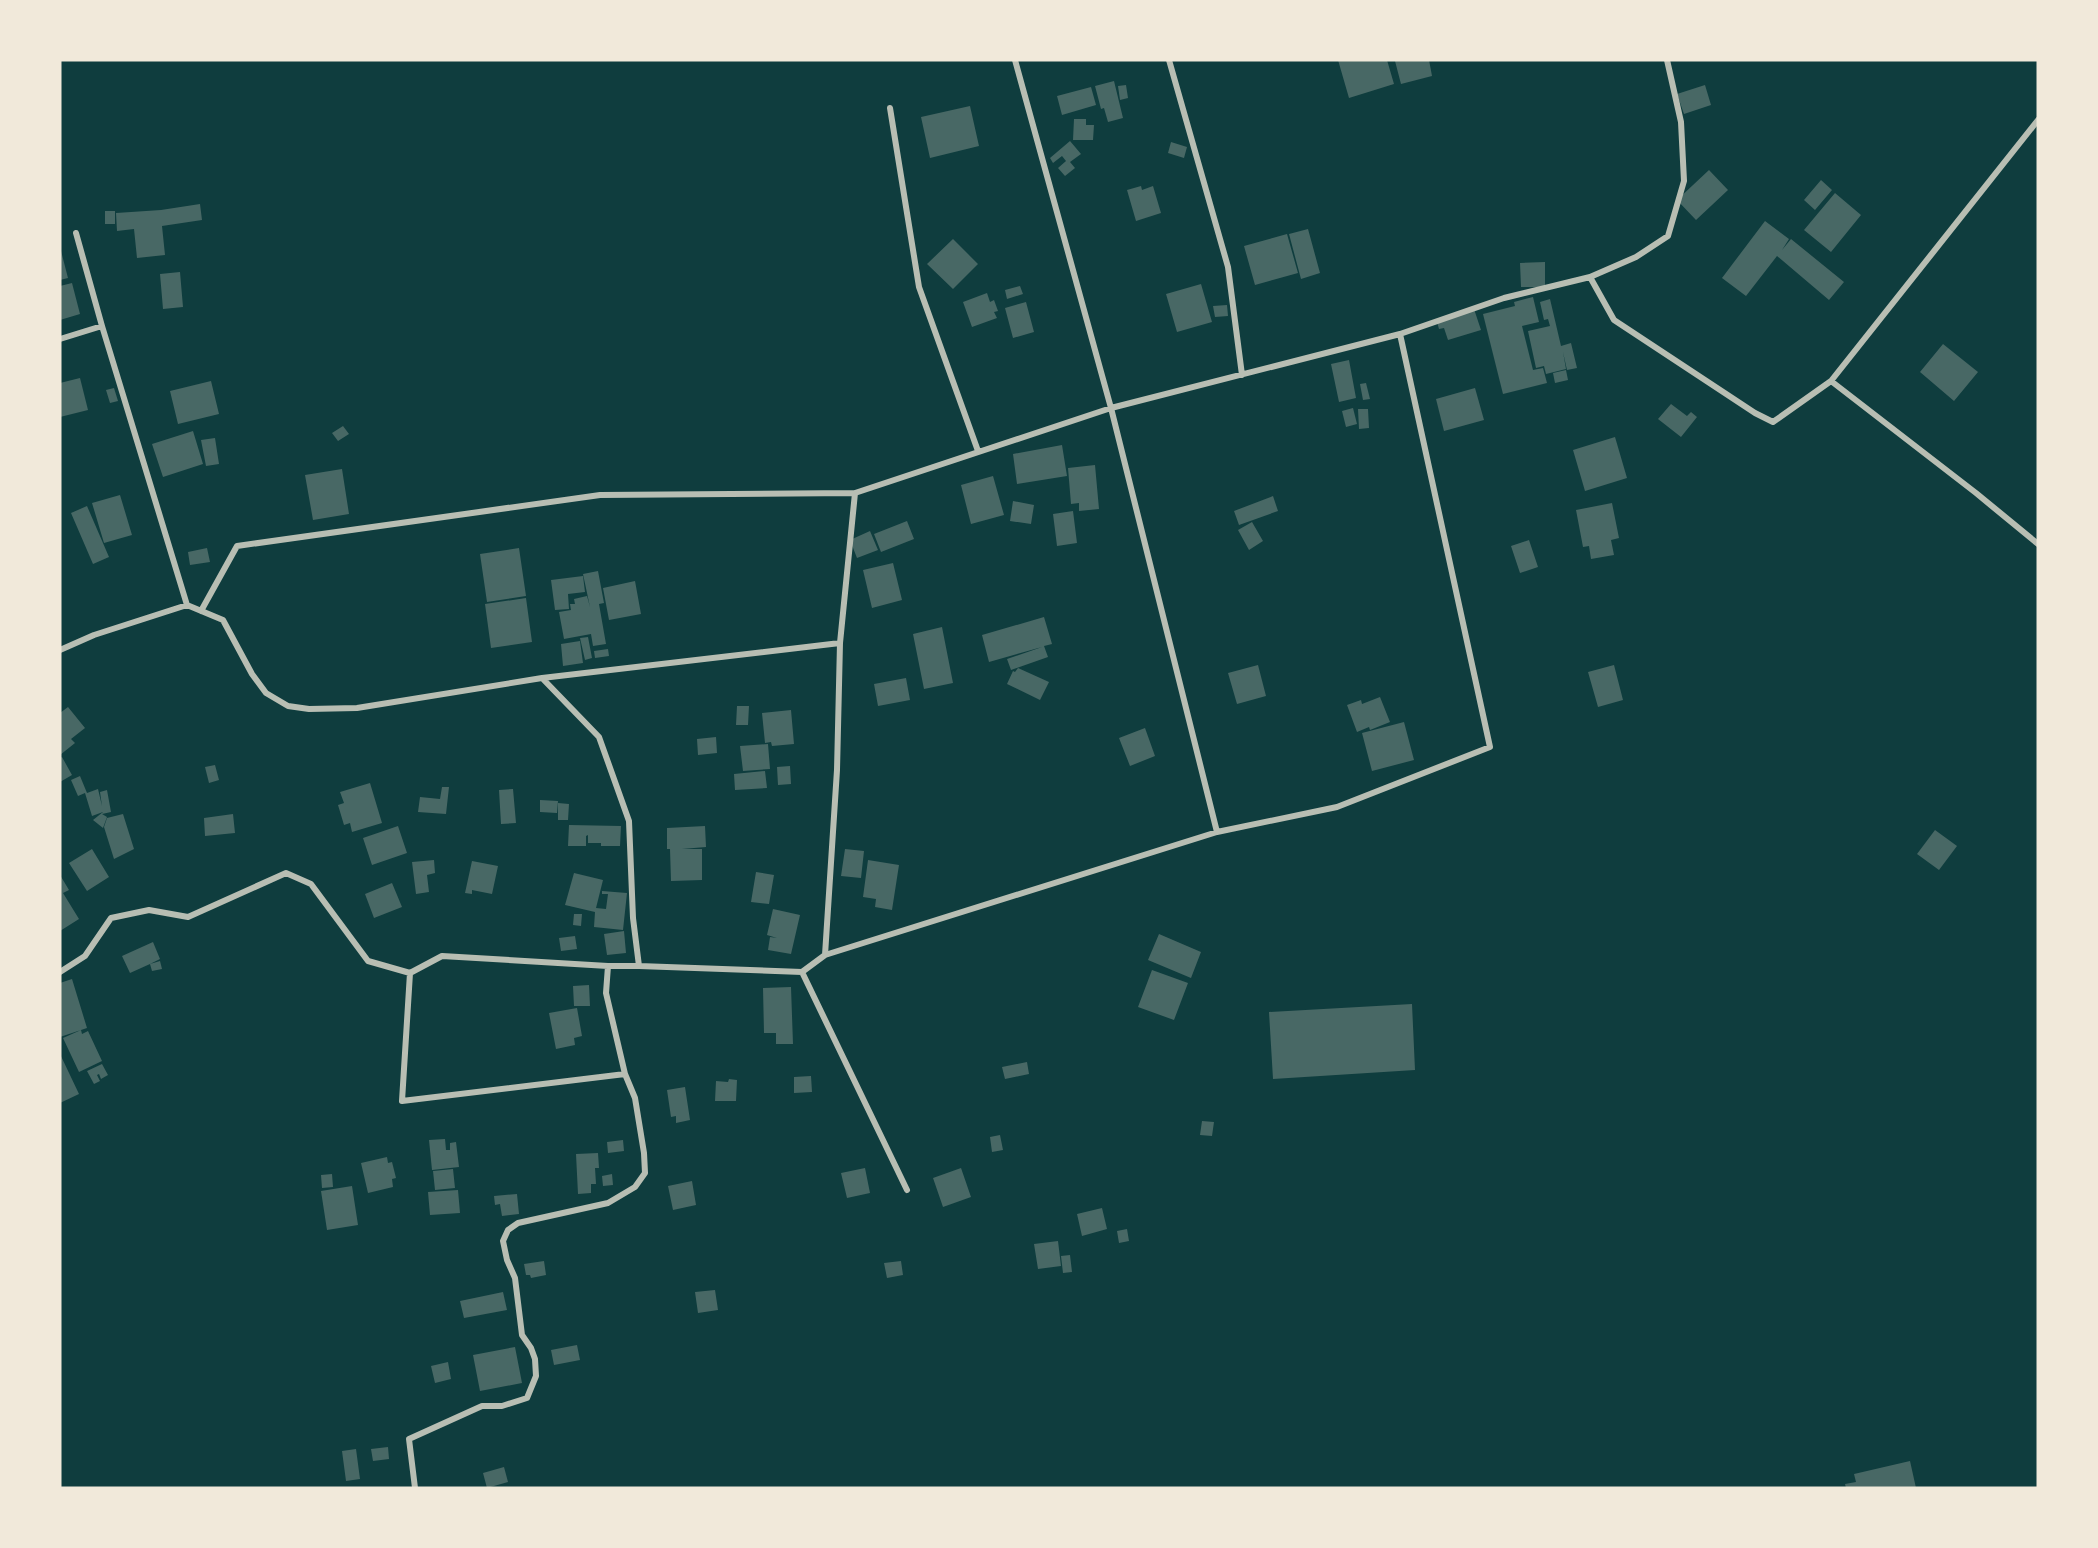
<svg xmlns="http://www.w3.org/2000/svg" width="2098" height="1548" viewBox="0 0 2098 1548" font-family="Helvetica,sans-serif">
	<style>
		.building { fill: #486865 }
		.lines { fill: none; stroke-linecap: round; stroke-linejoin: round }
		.minor { stroke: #b8beb3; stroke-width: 6 }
	</style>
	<rect width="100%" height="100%" fill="#0f3d3e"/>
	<path class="building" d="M1338 60H1387L1394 84 1349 98Z
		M1399 60H1429L1432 76 1401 84 1395 61Z
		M1114 81 1123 118 1108 122 1104 108 1101 109 1095 86Z
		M1126 85 1128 98 1120 100 1118 86Z
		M1705 85 1711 105 1684 114 1677 94Z
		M1091 87 1096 105 1062 115 1057 96Z
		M970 106 979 146 930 158 921 117Z
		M1074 119H1086V125H1094L1093 140H1073Z
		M1070 141 1081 154 1070 162 1075 168 1065 176 1058 168 1066 161 1062 156 1053 163 1050 158Z
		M1171 142 1187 147 1184 158 1168 153Z
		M1709 170 1728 190 1696 220 1677 200Z
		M1821 180 1832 190 1815 210 1804 200Z
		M1141 186 1142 190 1153 186 1161 213 1136 221 1127 190Z
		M1835 193 1861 215 1831 252 1804 230Z
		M200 204 202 220 162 226 165 255 137 258 134 229 117 231 116 213 161 210Z
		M105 211H115V224H105Z
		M1765 221 1789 239 1782 250 1791 239 1844 282 1829 300 1777 256 1746 296 1722 278Z
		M1308 229 1320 273 1301 279 1289 234Z
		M1287 234 1298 273 1255 285 1244 246Z
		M953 239 978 264 953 289 927 264Z
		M60 247 68 278 60 280Z
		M1545 262V287H1521L1520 263Z
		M180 272 183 307 163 309 160 274Z
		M72 283 80 314 60 320V286Z
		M1201 284 1212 322 1177 332 1166 294Z
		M1020 286 1023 294 1007 299 1005 290Z
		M987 293 990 302 994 300 998 311 994 312 997 318 972 327 963 302Z
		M1533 297 1539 322 1522 326 1533 370 1543 368 1547 383 1503 394 1483 314 1515 306 1514 302Z
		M1550 299 1561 346 1571 343 1577 368 1567 370 1563 352 1566 369 1546 374 1544 366 1536 368 1528 331 1550 326 1548 319 1544 320 1540 302Z
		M1026 302 1034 332 1013 338 1005 308Z
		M1227 305 1228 316 1215 317 1213 306Z
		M1474 309 1481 330 1448 340 1444 328 1439 329 1437 322Z
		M1943 344 1978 372 1954 401 1920 372Z
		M1349 360 1356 398 1339 402 1331 364Z
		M1566 370 1568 380 1555 383 1553 373Z
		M80 378 88 410 60 417V383Z
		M211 381 219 414 178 424 170 391Z
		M1366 383 1370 399 1363 400 1360 384Z
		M114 388 118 401 110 403 106 390Z
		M1475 388 1484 420 1444 431 1436 399Z
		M1671 404 1687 416 1691 412 1697 417 1681 437 1658 419Z
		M1353 408 1357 424 1346 427 1342 411Z
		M1358 409H1368L1369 428 1359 429Z
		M343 426 349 434 338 441 332 433Z
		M193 431 203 464 163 477 152 444Z
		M1615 437 1627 478 1585 491 1573 450Z
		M215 438 219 464 206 466 201 440Z
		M1062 445 1067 476 1017 484 1013 454Z
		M1095 465 1099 509 1079 511V503L1071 504 1068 468Z
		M342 469 349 514 313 520 305 475Z
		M993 476 1004 515 971 524 961 485Z
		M120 495 132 535 104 543 92 503Z
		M1273 496 1278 511 1239 525 1234 511Z
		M1013 501 1034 505 1031 524 1010 521Z
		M1612 503 1619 538 1611 540 1614 555 1591 559 1589 546 1583 547 1576 510Z
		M87 506 109 557 93 564 71 513Z
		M1073 511 1077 543 1057 546 1053 514Z
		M907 521 914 539 881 552 874 534Z
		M1252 522 1263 541 1249 550 1238 530Z
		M870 531 878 550 857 558 850 540Z
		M1529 540 1538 567 1520 573 1511 546Z
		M207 548 210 562 190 565 188 552Z
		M519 548 526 596 487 602 480 554Z
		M893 563 902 600 872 608 863 570Z
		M598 571 604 603 599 604 606 644 593 646 591 634 564 639 559 612 571 610 570 604H575L574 599 587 596 590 607 583 574Z
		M583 576 585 592 568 594 569 609 555 610 551 580Z
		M635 581 641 614 609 620 603 588Z
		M526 598 532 642 491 648 485 604Z
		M1044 617 1052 644 1044 646 1048 657 1011 670 1007 659 1042 647 989 662 982 635Z
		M942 627 953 683 924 689 913 634Z
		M588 637 592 658 585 660 580 638Z
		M580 641 583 663 563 666 561 644Z
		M608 649 609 656 595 658 594 651Z
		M1258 665 1266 696 1237 704 1228 673Z
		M1614 665 1623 700 1598 707 1588 672Z
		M1018 668 1049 682 1040 700 1007 684 1013 671 1015 672Z
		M906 678 910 700 878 706 874 684Z
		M1380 697 1390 722 1370 730 1369 727 1357 732 1347 705 1361 700 1362 704Z
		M737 706H749L748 725H736Z
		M68 707 85 728 71 739 75 743 60 755V713Z
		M791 710 794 744 772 746 771 742 765 743 762 713Z
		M1404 722 1414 760 1372 771 1362 733Z
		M1145 728 1155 756 1130 766 1119 738Z
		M716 737 717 753 698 755 697 739Z
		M768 744 770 769 743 771 740 746Z
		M62 757 72 775 60 782V758Z
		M215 765 219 780 209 783 205 767Z
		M790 766 791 784 778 785 777 767Z
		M765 771 767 788 735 790 734 774Z
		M80 776 87 793 98 789 102 806 100 792 107 790 111 812 102 814 107 817 103 828 93 820 103 812 92 816 85 793 78 796 71 780Z
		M370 783 382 823 352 832 350 823 344 825 338 805 344 803 340 792Z
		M442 787H449L446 814 418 812 420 797 440 799Z
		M513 789 516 823 501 824 499 790Z
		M540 800 558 801 557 813 540 812Z
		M558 803 569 804 568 820H558Z
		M123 814 134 849 114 859 104 827 107 818Z
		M233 814 235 833 205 836 204 818Z
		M569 825 621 826 620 846H601V843H588V835L586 836V846H568Z
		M398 826 407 853 372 865 363 838Z
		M705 826 706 847 682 849H702V880L671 881 670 849H667V828Z
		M1935 830 1957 846 1939 870 1917 854Z
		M92 849 109 877 87 891 69 863Z
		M845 849 864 851 861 878 841 876Z
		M434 860 435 873 427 875 429 892 416 894 412 862Z
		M868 860 899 865 892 910 875 907 876 899 863 897Z
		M472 861 498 866 492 894 472 890V894L465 893Z
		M756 872 774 875 769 904 751 902Z
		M574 873 603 880 596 908 606 909 608 894H602V891L627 893 623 930 594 927 595 912 565 905Z
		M60 875 69 890 63 893 79 919 60 931Z
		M392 883 402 907 374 918 365 894Z
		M773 909 800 915 791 954 768 950 770 937 777 938 767 935Z
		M574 914H582L581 926 573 925Z
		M624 931 626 953 607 955 604 934Z
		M1159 934 1201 952 1191 978 1148 960Z
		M575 936 577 949 561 951 559 938Z
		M153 942 160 959 150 964 160 961 162 969 152 971 150 964 130 973 122 956Z
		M1152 970 1188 983 1174 1020 1138 1007Z
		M72 979 87 1028 60 1037V983Z
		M589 985 590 1006H574L573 986Z
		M791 987 793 1044H776V1033H764L763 988Z
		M1412 1004 1415 1070 1273 1079 1269 1012Z
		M577 1008 582 1036 574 1038 575 1045 556 1049 549 1013Z
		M81 1030 82 1034 88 1031 102 1061 79 1072 63 1038Z
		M60 1054 79 1094 60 1103Z
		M1027 1062 1029 1074 1005 1079 1002 1067Z
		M102 1064 108 1075 101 1079 99 1074 97 1075 100 1081 94 1084 87 1071Z
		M811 1076 812 1092 794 1093V1077Z
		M729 1079 737 1080 736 1101H715L716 1081 728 1082Z
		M685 1087 690 1120 676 1123V1116L671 1117 667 1090Z
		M1202 1121 1214 1122 1212 1136 1200 1135Z
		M1000 1135 1003 1150 992 1152 990 1137Z
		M445 1139 446 1150H450V1143L456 1142 459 1167 432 1170 429 1140Z
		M623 1140 624 1151 608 1153 607 1142Z
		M598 1153 599 1168H595L596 1184H591V1193L578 1194 576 1154Z
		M387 1157 388 1163 392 1162 396 1178 392 1179 393 1187 368 1193 361 1163Z
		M865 1168 870 1193 847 1198 841 1173Z
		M961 1168 971 1197 943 1207 933 1178Z
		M453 1169 455 1188 435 1190 433 1171Z
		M332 1174 333 1187 322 1188 321 1175Z
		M612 1174 613 1185 603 1186 602 1176Z
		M692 1181 696 1205 673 1210 668 1186Z
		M352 1186 358 1225 327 1230 321 1191Z
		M458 1190 460 1213 430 1215 428 1192Z
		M517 1194 519 1214 502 1216 500 1204 495 1205 494 1196Z
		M1102 1208 1107 1229 1082 1236 1077 1214Z
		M1127 1229 1129 1241 1119 1243 1117 1231Z
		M1058 1241 1061 1266 1038 1269 1034 1244Z
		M1070 1255 1072 1272 1063 1273 1061 1256Z
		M544 1261 546 1275 531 1278 530 1275H526L524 1264Z
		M901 1261 903 1275 887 1278 884 1263Z
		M715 1290 718 1310 698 1313 695 1292Z
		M503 1292 507 1310 464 1318 460 1301Z
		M577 1345 580 1360 554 1365 551 1350Z
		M515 1347 522 1383 480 1391 473 1355Z
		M448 1362 451 1379 435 1383 431 1366Z
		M388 1447 389 1459 373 1461 371 1449Z
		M356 1449 360 1479 346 1481 342 1451Z
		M1910 1461 1916 1488H1846L1845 1484 1856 1482 1854 1474Z
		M504 1467 508 1482 487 1488 483 1473Z"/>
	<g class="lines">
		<path class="minor" d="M1015 60 1111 408 1217 832
			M1169 60 1228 267 1242 375
			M890 108 919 287 978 451
			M76 233 102 326 187 605
			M1590 277 1636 257 1668 236 1684 181 1681 122 1667 60
			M60 339 102 326
			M1831 381 1976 493 2038 544
			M201 611 237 546 600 495 855 493 1111 408 1400 334 1504 298 1590 277 1614 320 1755 413 1773 422 1831 381 2038 120
			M60 650 94 635 187 605 223 620 252 674 266 693 288 706 309 709 357 708 542 678 599 737 629 821 633 918 639 966H608L606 993 625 1074 635 1098 644 1153 645 1173 635 1187 608 1203 518 1223 508 1230 503 1241 507 1260 515 1278 522 1335 531 1348 535 1359 536 1376 527 1398 502 1406H482L409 1439 415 1488
			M542 678 840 643 855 493
			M825 955 1217 832 1337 807 1490 747 1400 334
			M639 966 802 972 825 955 837 770 840 643
			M60 972 85 956 111 918 149 910 188 917 286 873 311 884 368 961 410 973 442 956 608 966
			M802 972 907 1190
			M410 973 402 1101 625 1074"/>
	</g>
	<rect width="2098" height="1548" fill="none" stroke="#f1e9da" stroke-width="123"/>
</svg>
